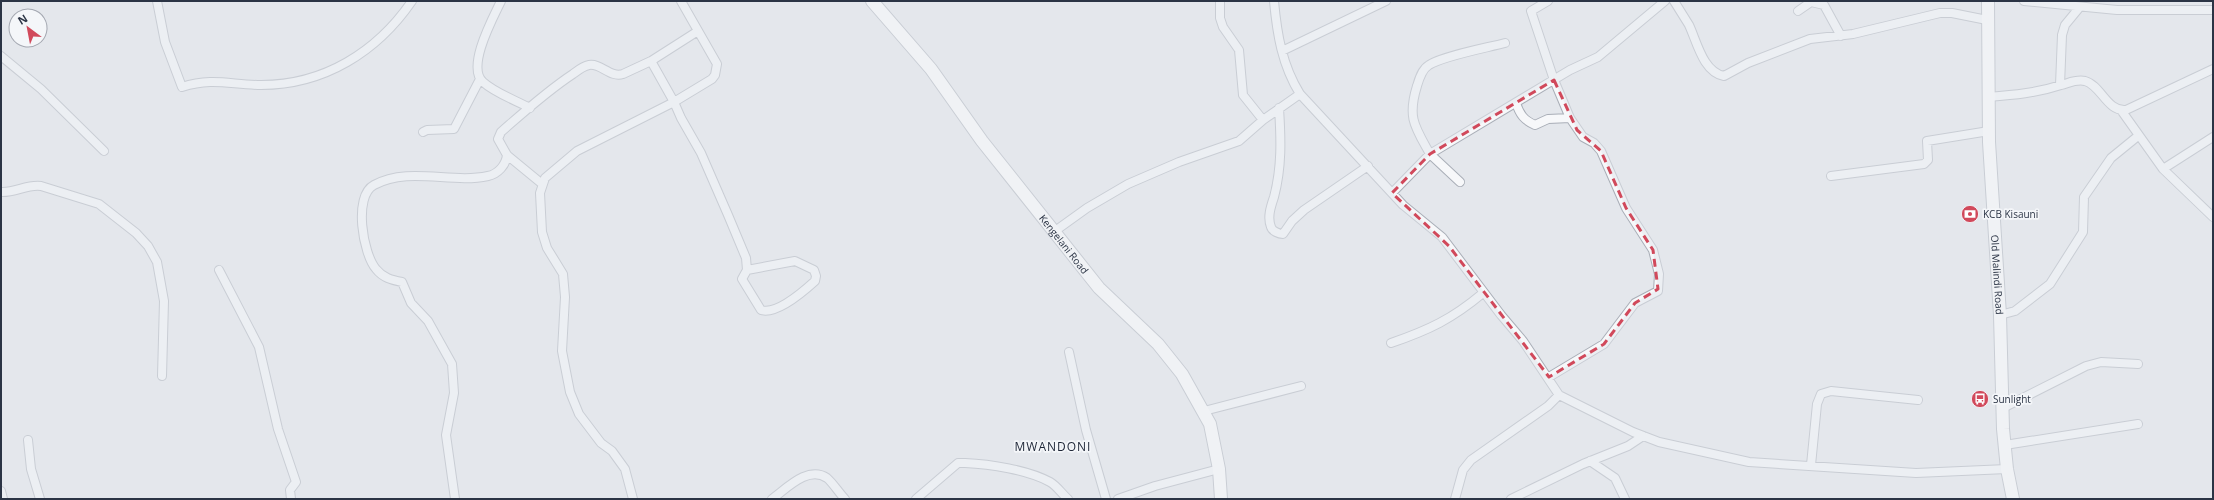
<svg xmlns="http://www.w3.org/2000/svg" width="2214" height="500" viewBox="0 0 2214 500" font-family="'Open Sans',sans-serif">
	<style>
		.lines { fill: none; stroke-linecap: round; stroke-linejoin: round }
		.minor-casing { stroke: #a9aeb7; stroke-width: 10 }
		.secondary-casing { stroke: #a9aeb7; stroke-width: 14 }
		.minor { stroke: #f7f8fa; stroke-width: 8 }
		.secondary { stroke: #fff; stroke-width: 12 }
		.marked { fill: none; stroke: #d1495b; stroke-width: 3; stroke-dasharray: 8 5; stroke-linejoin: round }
		.labels { text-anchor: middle; stroke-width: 3.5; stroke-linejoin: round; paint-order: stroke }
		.poi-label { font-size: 10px; fill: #2b3445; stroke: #f4f6f9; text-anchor: start }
		.street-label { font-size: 10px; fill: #2b3445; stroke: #f4f6f9 }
		.quarter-label { font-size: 12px; letter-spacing: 1px; fill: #1d2536; stroke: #f4f6f9 }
	</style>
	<rect width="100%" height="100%" fill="#e4e7ec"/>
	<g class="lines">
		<defs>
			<path id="minor" d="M157 1 165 42 182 87C213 77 231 85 261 85 324 85 377 52 412 1
				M501 1C493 18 466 67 483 82 495 93 515 100 530 108
				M1220 1V18L1223 27 1239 50 1243 95 1263 120
				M1274 1C1277 34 1282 65 1300 94L1403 205 1442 237 1501 315 1523 341 1559 395 1633 432 1659 442 1749 462 1916 473 2007 469
				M1548 1 1531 11 1554 80 1570 118 1583 137 1594 143 1601 151 1626 208 1653 250 1659 274 1658 291 1635 303 1604 344 1549 377
				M1674 1C1679 9 1684 17 1689 25 1697 42 1703 72 1724 76L1748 63 1810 39 1853 34 1940 13H1952L1987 20
				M2024 1 2117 10H2213
				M1798 11 1811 2 1824 5 1841 36
				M1282 51 1386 1
				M1 56 41 89 104 151
				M651 61 674 102 712 79 715 75 717 64 681 1
				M2060 85 2062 35 2065 25 2079 8
				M1988 97C2013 95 2037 93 2061 85 2069 83 2076 79 2085 81 2101 85 2107 112 2126 110L2213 69
				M1516 103C1520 115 1524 120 1535 125L1548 119 1570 118
				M1279 108C1281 139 1282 167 1274 197 1271 206 1267 217 1271 227 1272 231 1279 234 1283 234L1292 221 1304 210 1368 166
				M2121 110 2163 169 2213 217
				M423 132 427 130 454 129 480 79
				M2163 169 2213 137
				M1831 176 1924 164 1928 160 1927 141 1989 131
				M1460 182 1430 154 1570 70 1598 57 1665 1
				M541 183 507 155 498 139 501 132C524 112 547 91 573 74 577 71 583 66 589 65 601 63 610 78 623 74L651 61 698 31
				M1 192C15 193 27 184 41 186L99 204 136 233 148 246 157 262 164 301 162 376
				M1392 193 1430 154C1415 127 1407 118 1417 86 1419 79 1422 69 1429 65 1443 56 1486 48 1505 43
				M1055 231 1087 208 1128 184 1179 162 1239 141 1263 120 1300 94
				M795 261 814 270 816 276 815 281C804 291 777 315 761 310L742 279 747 270Z
				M219 270 259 347 278 429 296 482 290 490 291 499
				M2000 315 2015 311 2050 284 2083 232 2084 197 2111 158 2138 136
				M1391 343C1429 330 1452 319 1483 293
				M1069 352 1086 430 1106 499
				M2003 408 2086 366 2101 362 2138 364
				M1204 411 1301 386
				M28 440 31 469 40 499
				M2005 445 2138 424
				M1590 461 1615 478 1625 499
				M1811 465 1817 404 1821 394 1831 391 1918 400
				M1 491 3 499
				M455 499 446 435 454 393 452 364 428 321 411 303 402 282C392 280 383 278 376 269 363 254 353 196 374 185 409 166 451 184 488 176 498 174 506 165 507 155
				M633 499 625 469 612 451 601 443 579 414 570 392 562 351 565 297 563 274 547 248 542 232 540 193 545 178 577 151 674 102 681 118 701 153 728 215 746 258 747 270
				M772 499C786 489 808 465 827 478 833 483 839 493 845 499
				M916 499 958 463H965C990 464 1028 470 1050 482 1057 486 1062 494 1068 499
				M1118 499 1155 486 1219 469
				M1455 499 1463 470 1471 460 1548 406 1559 395
				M1511 499 1583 464 1628 446 1643 436"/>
			<g id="secondary">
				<path id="s1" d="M872 1 931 69 982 141 1099 288 1158 344 1182 374 1210 424 1219 469 1221 499"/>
				<path id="s2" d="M1988 1 1989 142 2000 315 2003 429 2007 469 2013 499"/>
			</g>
		</defs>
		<use href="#minor" class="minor-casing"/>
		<use href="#secondary" class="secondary-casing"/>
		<use href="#minor" class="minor"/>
		<use href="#secondary" class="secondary"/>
	</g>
	<path d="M0 0H2214V500H0ZM1554 80 1577 130 1601 151 1626 208 1653 250 1658 289 1635 303 1604 344 1549 377 1449 246 1392 193 1430 154Z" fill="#e4e7ec" fill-opacity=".55" fill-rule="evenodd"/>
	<path class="marked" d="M1554 80 1577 130 1601 151 1626 208 1653 250 1658 289 1635 303 1604 344 1549 377 1449 246 1392 193 1430 154Z"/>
	<defs>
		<symbol id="bank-disc" viewBox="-11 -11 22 22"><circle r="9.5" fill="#d1495b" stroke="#f4f6f9"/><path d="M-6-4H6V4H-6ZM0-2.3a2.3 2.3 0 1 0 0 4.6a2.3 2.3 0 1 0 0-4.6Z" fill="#fff"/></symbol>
		<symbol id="bus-disc" viewBox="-11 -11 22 22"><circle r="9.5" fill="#d1495b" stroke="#f4f6f9"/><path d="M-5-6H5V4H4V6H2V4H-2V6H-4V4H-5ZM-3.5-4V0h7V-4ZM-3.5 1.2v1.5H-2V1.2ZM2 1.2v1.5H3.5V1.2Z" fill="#fff"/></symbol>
	</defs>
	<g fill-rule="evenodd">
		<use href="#bank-disc" x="1960" y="204" width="20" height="20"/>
		<use href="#bus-disc" x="1970" y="389" width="20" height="20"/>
	</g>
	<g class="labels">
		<g class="poi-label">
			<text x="1983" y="218">KCB Kisauni</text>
			<text x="1993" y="403">Sunlight</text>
		</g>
		<g class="street-label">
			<text dy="4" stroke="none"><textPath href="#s1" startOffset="310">Kengelani Road</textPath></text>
			<text dy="4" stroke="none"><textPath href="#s2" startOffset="274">Old Malindi Road</textPath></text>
		</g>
		<g class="quarter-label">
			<text x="1053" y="451">MWANDONI</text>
		</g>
	</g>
	<rect width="2214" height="500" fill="none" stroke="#2b3445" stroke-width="4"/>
	<g transform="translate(28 28) rotate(328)"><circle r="19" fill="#f4f6f9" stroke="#a4a8b1"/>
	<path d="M0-3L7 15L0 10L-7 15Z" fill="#d1495b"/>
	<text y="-6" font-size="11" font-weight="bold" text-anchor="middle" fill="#2b3445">N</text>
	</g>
</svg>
